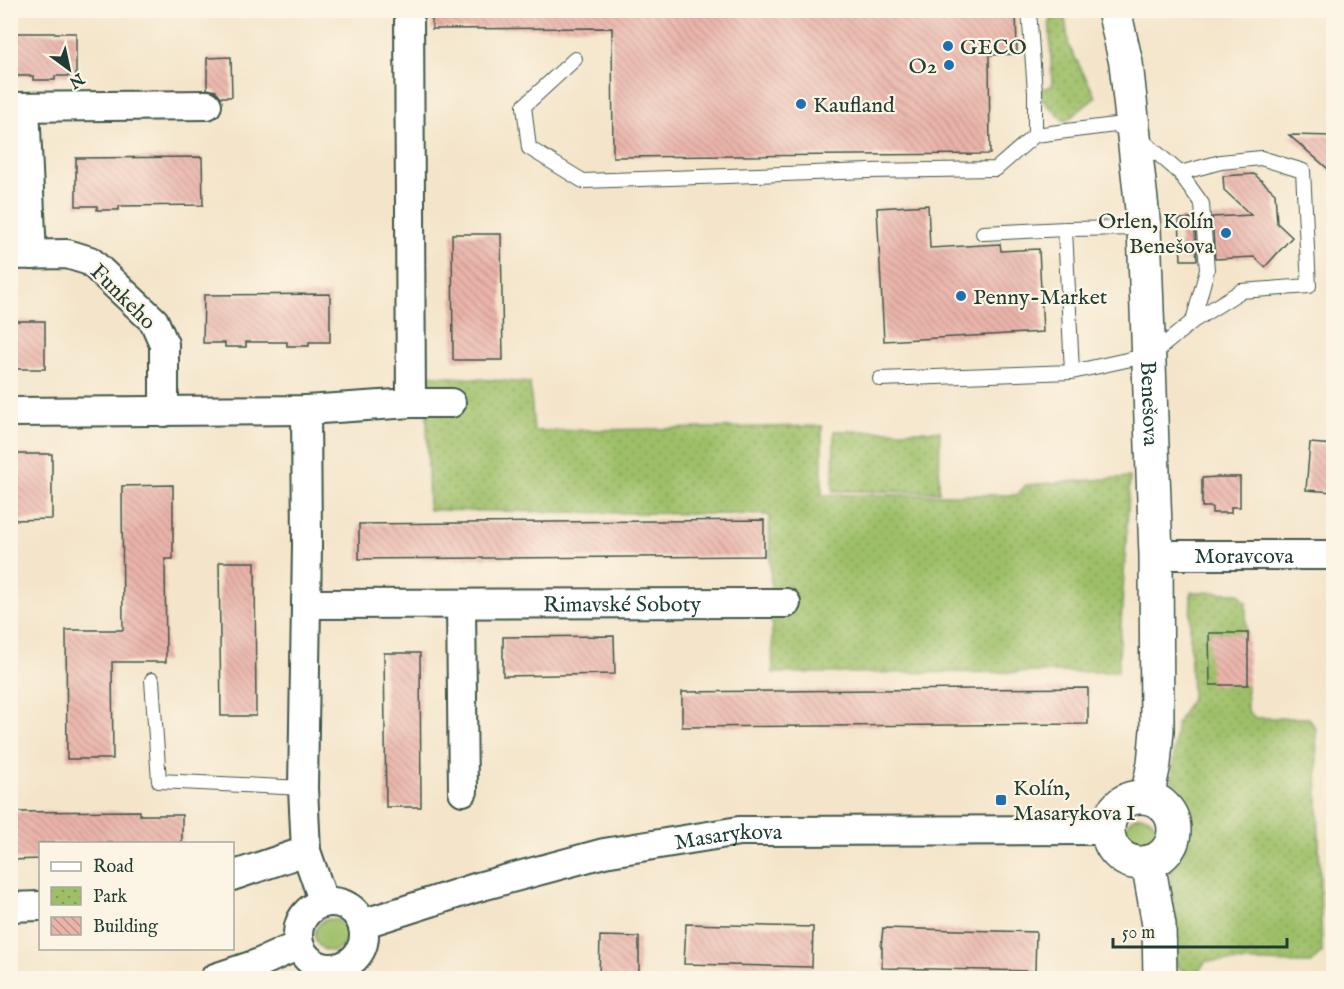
<svg xmlns="http://www.w3.org/2000/svg" width="1344" height="989" viewBox="0 0 1344 989" font-family="'IM FELL English',serif">
	<style>
		.grass { fill: #9ebf68; stroke: #5e7e4e; stroke-width: 1.5 }
		.park { fill: url(#park-dots); stroke: #5e7e4e; stroke-width: 1.5 }
		.building { fill: url(#building-back-hatch) }
		.lines { fill: none; stroke-linecap: round; stroke-linejoin: round }
		.service-casing { stroke: #3f564a; stroke-width: 16 }
		.minor-casing { stroke: #3f564a; stroke-width: 32 }
		.tertiary-casing { stroke: #3f564a; stroke-width: 36 }
		.service { stroke: #fff; stroke-width: 14 }
		.minor { stroke: #fff; stroke-width: 28 }
		.tertiary { stroke: #fff; stroke-width: 33 }
		.poi-dot { fill: #1f6fb2; stroke: #fcf5e5; stroke-width: 2 }
		.labels { text-anchor: middle; stroke-width: 4.5; stroke-linejoin: round; paint-order: stroke }
		.poi-label { font-size: 22px; fill: #1f3d34; stroke: #fcf5e5; text-anchor: start }
		.street-label { font-size: 22px; fill: #1f3d34; stroke: #fcf5e5 }
	</style>
	<defs>
		<pattern id="park-dots" width="8" height="8" patternUnits="userSpaceOnUse" patternTransform="scale(1.5)"><rect width="8" height="8" fill="#9ebf68"/><path d="M2 2h.1M6 6h.1" fill="none" stroke="#809c56" stroke-width="1.8" stroke-linecap="round"/></pattern>
		<pattern id="building-back-hatch" width="6" height="6" patternUnits="userSpaceOnUse" patternTransform="scale(1.5)"><rect width="6" height="6" fill="#ebb4aa"/><path d="M-1 5l2 2M0 0l6 6M5-1l2 2" fill="none" stroke="#be948b"/></pattern>
	</defs>
	<rect width="100%" height="100%" fill="#fcf5e5"/>
	<filter id="ink" filterUnits="userSpaceOnUse"><feTurbulence type="fractalNoise" baseFrequency=".0167" numOctaves="2"/><feDisplacementMap in="SourceGraphic" scale="12" xChannelSelector="R" yChannelSelector="G"/><feConvolveMatrix kernelMatrix="1 2 1 2 8 2 1 2 1" color-interpolation-filters="sRGB"/></filter>
	<filter id="wash" filterUnits="userSpaceOnUse"><feTurbulence type="fractalNoise" baseFrequency=".008" numOctaves="4" result="noise"/><feDisplacementMap in="SourceGraphic" scale="24" xChannelSelector="R" yChannelSelector="G"/><feGaussianBlur stdDeviation="1.35" result="paint"/><feColorMatrix in="noise" values="0 0 0 0 0 0 0 0 0 0 0 0 0 0 0 0 0 1.4 0 .05"/><feComposite in="paint" operator="in"/></filter>
	<g filter="url(#wash)">
		<rect width="100%" height="100%" fill="#f4e5ca"/>
		<path class="grass" d="M1126 831a15 15 0 1 1 30 0a15 15 0 1 1-30 0Z
			M315 935a16 16 0 1 1 32 0a16 16 0 1 1-32 0Z"/>
		<path class="park" d="M1049 11H1064L1069 46 1096 97 1065 122 1035 92 1052 86Z
			M426 375 530 383 534 431 822 426V495H1017L1026 485 1130 477 1118 672 773 673 769 515 429 510Z
			M834 431H940L939 492 833 491Z
			M1191 592 1238 593 1246 602 1247 711 1256 718H1309L1316 729 1322 953 1310 963 1206 961 1194 977 1176 966 1175 918 1170 878 1172 865 1183 849 1186 832 1172 782 1176 725 1192 697 1190 639Z"/>
		<g id="blocks">
			<path class="building" d="M432 10H1016L1017 54 989 55 990 154 613 157 612 28 432 29Z
				M10 33H76V76H55V80H33V76H10Z
				M231 57 232 97H221L216 91 207 89V58Z
				M1289 135 1334 136V174Z
				M202 157 203 205 119 206V210H97V206H76V158Z
				M1254 174 1275 193 1277 223 1292 237 1265 267 1254 257 1215 259 1212 217 1251 215 1224 190 1223 176Z
				M928 205 930 248 1000 244 1001 251 1039 249 1043 332 884 341 877 208Z
				M1194 218 1197 260H1181L1179 219Z
				M452 234H501L503 360H453Z
				M330 294V342H309V346H287V342H246V347H225V343H203L204 295Z
				M10 321H45V369H10Z
				M1310 443 1334 445V492L1306 490Z
				M12 454H52V519L12 520Z
				M1217 477H1240V507H1231V513H1212V507H1202V478Z
				M173 485V559H165L166 662H112L113 759H67L66 630H123L122 486Z
				M764 520V556L359 559V524Z
				M219 562H255L256 716H221Z
				M1209 633H1248V685H1210Z
				M614 636 615 674 503 676V637Z
				M384 653H420L421 807H386Z
				M1088 688V724L682 727V692Z
				M140 811V815H182V843H40V859L10 860V812Z
				M686 924 813 927 812 967 684 964Z
				M883 928 1036 932 1035 971 882 968V947H881Z
				M600 936 639 937V978H599Z"/>
		</g>
	</g>
	<g filter="url(#ink)">
		<use href="#blocks" fill-opacity="0" stroke="#3f564a" stroke-width="1.5"/>
		<g class="lines">
			<defs>
				<path id="service" d="M1029 10 1035 92V135L1115 125 1134 133 1180 173 1221 162 1261 158 1303 171 1309 286 1241 291 1193 321 1149 357 1131 359 1072 372
					M575 59 524 106 529 148 583 181 869 171 996 169 1035 135
					M1180 173 1202 204 1207 270 1193 321
					M983 233 1065 229 1144 228
					M880 379 1072 372 1065 229
					M152 680 159 781 303 788"/>
				<g id="minor">
					<path d="M409 10 411 403"/>
					<path d="M10 107 207 105"/>
					<path d="M25 107 32 255"/>
					<path d="M10 255 67 254 90 261 154 321 164 344V412"/>
					<path d="M306 410 307 545 303 788 306 851 324 903"/>
					<path d="M10 412 306 410 411 403H451"/>
					<path id="s1" d="M1156 555H1334"/>
					<path id="s2" d="M306 604 786 603"/>
					<path d="M461 604 463 791"/>
					<path d="M232 876 306 851"/>
					<circle cx="331" cy="935" r="33"/>
					<path d="M10 907 40 906"/>
					<path id="s3" d="M362 924 478 887 604 853 739 831 1108 830"/>
					<path d="M215 978 257 964 299 945"/>
				</g>
				<g id="tertiary">
					<path id="s4" d="M1114 10 1126 63 1144 228 1156 555 1157 730 1154 764 1147 797"/>
					<circle cx="1141" cy="830" r="33"/>
					<path d="M1148 862 1159 925 1160 978"/>
				</g>
			</defs>
			<use href="#service" class="service-casing"/>
			<use href="#minor" class="minor-casing"/>
			<use href="#tertiary" class="tertiary-casing"/>
			<use href="#service" class="service"/>
			<use href="#minor" class="minor"/>
			<use href="#tertiary" class="tertiary"/>
		</g>
	</g>
	<g class="poi-dot">
		<circle cx="948" cy="46" r="6"/>
		<circle cx="949" cy="65" r="6"/>
		<circle cx="801" cy="104" r="6"/>
		<circle cx="1226" cy="233" r="6"/>
		<circle cx="961" cy="296" r="6"/>
		<rect x="995" y="794" width="12" height="12" rx="3"/>
	</g>
	<g class="labels">
		<g class="poi-label">
			<text x="960" y="54">GECO</text>
			<text x="937" y="73" text-anchor="end">O2</text>
			<text x="813" y="112">Kaufland</text>
			<text x="1214" y="228" text-anchor="end">Orlen, Kolín<tspan x="1214" dy="25">Benešova</tspan></text>
			<text x="973" y="304">Penny-Market</text>
			<text x="1013" y="795">Kolín,<tspan x="1013" dy="25">Masarykova I</tspan></text>
		</g>
		<g class="street-label">
			<text transform="translate(124 296) rotate(45)" y="8">Funkeho</text>
			<text dy="8" stroke="none"><textPath href="#s4" startOffset="396">Benešova</textPath></text>
			<text dy="8" stroke="none"><textPath href="#s1" startOffset="88">Moravcova</textPath></text>
			<text dy="8" stroke="none"><textPath href="#s2" startOffset="316">Rimavské Soboty</textPath></text>
			<text dy="8" stroke="none"><textPath href="#s3" startOffset="378">Masarykova</textPath></text>
		</g>
	</g>
	<rect width="1344" height="989" fill="none" stroke="#fcf5e5" stroke-width="36"/>
	<rect x="39" y="842" width="195" height="108" fill="#fcf5e5" stroke="#a4ab9e" stroke-width="1.5"/>
	<rect x="51" y="862" width="30" height="9" fill="#ffffff" stroke="#a4ab9e" stroke-width="1.5"/>
	<text x="93" y="872" font-size="18" fill="#1f3d34">Road</text>
	<rect x="51" y="887" width="30" height="18" fill="url(#park-dots)" stroke="#a4ab9e" stroke-width="1.5"/>
	<text x="93" y="902" font-size="18" fill="#1f3d34">Park</text>
	<rect x="51" y="917" width="30" height="18" fill="url(#building-back-hatch)" stroke="#a4ab9e" stroke-width="1.5"/>
	<text x="93" y="932" font-size="18" fill="#1f3d34">Building</text>
	<g transform="translate(69 69) rotate(147)" stroke="#fcf5e5" stroke-width="4.5" paint-order="stroke">
	<path d="M0-4.5L10 22L0 15L-10 22Z" fill="#1f3d34"/>
	<text y="-9" font-size="16" font-weight="bold" text-anchor="middle" fill="#1f3d34">N</text>
	</g>
	<path d="M1113 938v9h174v-9" fill="none" stroke="#1f3d34" stroke-width="3"/>
	<text x="1122" y="938" font-size="18" fill="#1f3d34" stroke="#fcf5e5" stroke-width="4.5" paint-order="stroke">50 m</text>
</svg>
